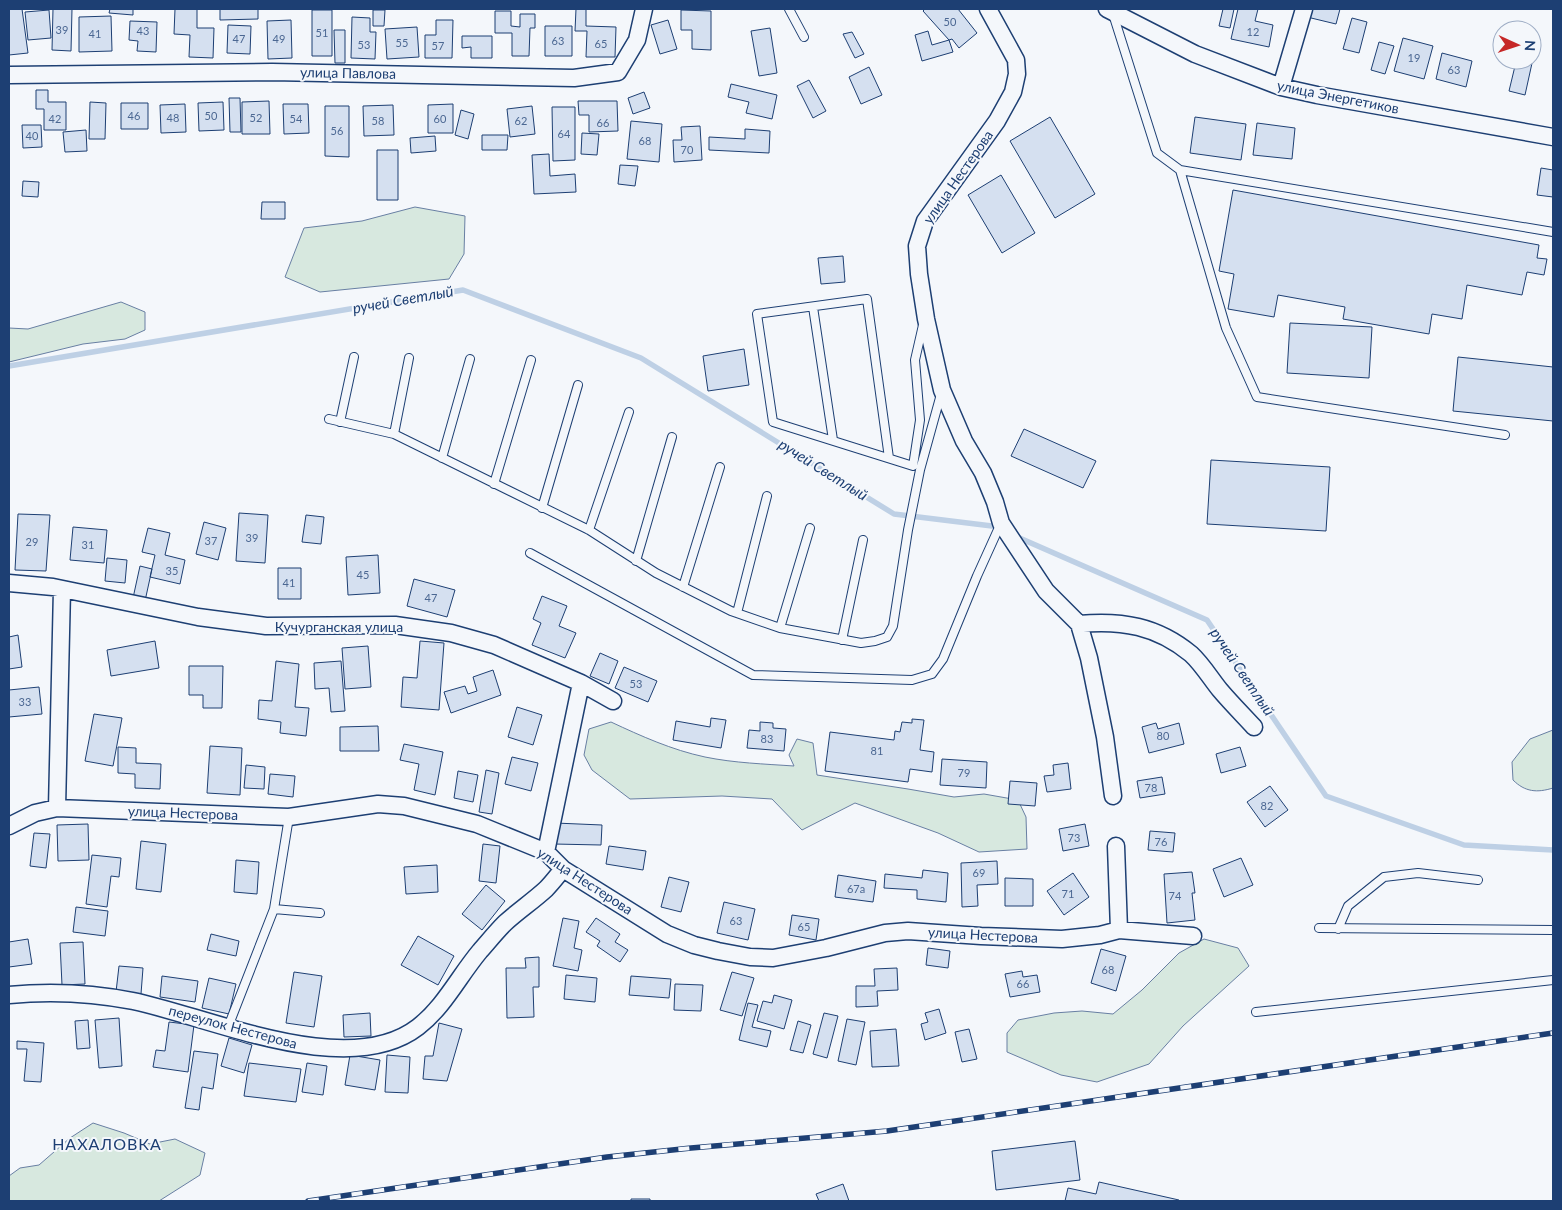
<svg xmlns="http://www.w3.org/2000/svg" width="1562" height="1210" viewBox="0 0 1562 1210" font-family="Lato,sans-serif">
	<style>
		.green { fill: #d7e8df; stroke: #687fa3 }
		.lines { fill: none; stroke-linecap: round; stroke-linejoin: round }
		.stream { stroke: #bed0e5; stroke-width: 5.5 }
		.building { fill: #d5e0f0; stroke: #1d3f73 }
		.lane-casing { stroke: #1d3f73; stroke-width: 10 }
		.street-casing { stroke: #1d3f73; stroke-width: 19 }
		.lane { stroke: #f4f7fb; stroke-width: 8 }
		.street { stroke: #f4f7fb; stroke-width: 16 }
		.rail-casing { stroke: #1d3f73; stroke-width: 5.5 }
		.rail { stroke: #f4f7fb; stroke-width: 4; stroke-dasharray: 11; stroke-linecap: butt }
		.labels { text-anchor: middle; stroke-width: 4; stroke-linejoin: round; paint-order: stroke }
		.number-label { font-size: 11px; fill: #4b6792 }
		.street-label { font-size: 14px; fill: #1d3f73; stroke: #f4f7fb }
		.water-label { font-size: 15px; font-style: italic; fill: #1d3f73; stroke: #f4f7fb }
		.quarter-label { font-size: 16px; letter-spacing: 1px; fill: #1d3f73; stroke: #f4f7fb }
	</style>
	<rect width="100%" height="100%" fill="#f4f7fb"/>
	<path class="green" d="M415 207 465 216 464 254 449 279 320 292 285 277 304 228 362 221Z
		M121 302 145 312V330L125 339 83 344 9 362V328L28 329Z
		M611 722C641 736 672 750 705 757 734 763 765 764 794 766L789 755 797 739 813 743 817 775 908 789 954 797 984 794 1018 800 1026 817 1027 849 979 852 938 833 855 803 802 830 772 799 722 796 630 799 592 770 584 755 589 729Z
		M1553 730V788C1537 793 1525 792 1513 780L1512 762 1530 739Z
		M1204 939 1238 948 1249 966 1183 1026 1149 1064 1097 1082 1061 1075 1007 1052V1033L1018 1020 1054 1013 1082 1011 1113 1014 1142 990 1179 953Z
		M93 1123 124 1133 150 1144 175 1139 205 1153 200 1175 159 1201H9V1176L20 1168 39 1165 70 1138Z"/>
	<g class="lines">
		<path class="stream" d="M9 366 463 290 641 358 894 514 992 526 1000 529
			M1015 536 1207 620 1326 796 1464 845 1553 850"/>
	</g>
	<path class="building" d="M9 9H22L28 53 9 55Z
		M53 9H72L71 51 52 50Z
		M110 9H133V15L109 13Z
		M175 9H197V28H214L213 58 189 57 190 35 174 34Z
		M220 9H258V19L220 20Z
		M576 9H586V26L616 27 615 57H586L587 31H575Z
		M925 9H958L977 33 959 48 952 39 949 40 923 11Z
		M1223 9H1234L1230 28 1219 26Z
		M1238 9H1258L1255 21 1273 25 1269 47 1231 39Z
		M1308 9H1340L1336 24 1307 17Z
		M49 10 51 38 28 40 25 12Z
		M312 10H332V56H312Z
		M373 10H385L384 26H373Z
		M681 10 711 11V50L692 49V30H681Z
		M495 11H511V26L520 27V14H535V28H530L529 56H512V33H495Z
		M111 16 112 51 79 52V17Z
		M352 17 370 18V32H376L375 59 351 58Z
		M1352 18 1367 22 1359 53 1343 49Z
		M291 20 292 58 268 59 267 21Z
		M436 20H453L452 58H425V35H436Z
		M668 20 677 49 660 54 651 25Z
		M130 21 157 22 156 52 137 51 138 41 129 40Z
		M228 25 251 26 250 54 227 53Z
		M545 26H572V56H545Z
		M417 27 419 57 387 59 385 29Z
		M770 28 777 73 759 76 751 31Z
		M334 30H345V63H335Z
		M928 31 932 45 949 40 953 52 922 61 915 35Z
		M852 32 864 54 855 58 843 34Z
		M462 36H492V58H471V47L462 48Z
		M1403 38 1433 46 1424 79 1394 71Z
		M1379 42 1394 46 1385 74 1371 70Z
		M1532 44 1536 45 1525 95 1509 91 1515 66 1507 64 1508 60H1532Z
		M1442 53 1472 61 1466 87 1436 79Z
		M869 67 882 95 861 104 849 77Z
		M809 80 826 111 813 118 797 86Z
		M731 84 777 95 772 119 746 113 749 102 728 97Z
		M36 90H48V102H66V130H44V109H36Z
		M644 92 650 108 633 114 628 98Z
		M229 98H240L241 132H230Z
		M269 101 270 134H242V102Z
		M578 101H617L618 131 589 132V115H579Z
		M90 102 106 103 105 139H89Z
		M223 102 224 130 199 131 198 103Z
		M121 103H148V129H121Z
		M185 104 186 132 161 133 160 105Z
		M283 104H308L309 133 284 134Z
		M453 104V133H428V105Z
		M393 105 394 135 364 136 363 106Z
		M325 106H349V157L325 156Z
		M532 106 535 134 510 137 507 109Z
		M552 107H575V160L553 161Z
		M461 110 474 114 468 139 455 135Z
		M1050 117 1095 194 1055 218 1010 141Z
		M1195 117 1246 124 1241 160 1190 153Z
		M631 121 662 124 659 162 627 159Z
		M1257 123 1295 128 1292 159 1253 155Z
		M22 125H41L42 147 23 148Z
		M700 126 702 160 674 162 673 140H682L681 127Z
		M745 129 770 131 769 153 709 150V137L745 139Z
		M86 130 87 151 65 152 63 132Z
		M582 133 599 134 597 155 581 154Z
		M482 135H508L507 150H482Z
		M435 136 436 151 411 153 410 138Z
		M377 150H398V200H377Z
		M549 154 550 176 575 174 576 192 534 194 532 155Z
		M620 165 638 166 635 186 618 184Z
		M1541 168 1553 170V197L1537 195Z
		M1001 175 1035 233 1002 253 968 195Z
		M23 181 39 182 38 197 22 196Z
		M1233 190 1539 245 1537 258 1547 259 1544 275 1527 272 1522 295 1467 285 1462 319 1432 314 1429 334 1343 319 1345 307 1278 295 1274 317 1228 309 1234 274 1219 271Z
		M262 202H285V219H261Z
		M843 256 845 282 821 284 818 258Z
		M1290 323 1372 327 1369 378 1287 373Z
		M744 349 749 385 708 391 703 356Z
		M1458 357 1553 367V421L1453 411Z
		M1024 429 1096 461 1083 488 1011 456Z
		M1211 460 1330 467 1326 531 1207 524Z
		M239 513 268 515 265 563 236 561Z
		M18 514 50 515 46 571 15 570Z
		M306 515 324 517 321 544 302 542Z
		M204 522 226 528 218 560 196 554Z
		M73 527 107 530 104 563 70 560Z
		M148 528 170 533 165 555 185 560 180 584 150 577 155 555 142 552Z
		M378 555 380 593 348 595 346 557Z
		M107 558 127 560 125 583 105 581Z
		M140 566 152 569 145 601 133 598Z
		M278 568H301V599H278Z
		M414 579 455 590 447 617 407 606Z
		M542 596 567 606 559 626 576 633 565 658 532 645 541 623 533 619Z
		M18 635 22 667 9 669V637Z
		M155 641 159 668 111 676 107 650Z
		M420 641 444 643 439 710 401 707 403 677 417 678Z
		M368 646 371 687 345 689 342 648Z
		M600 653 618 661 609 684 590 676Z
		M276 661 299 664 295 707 309 708 306 736 280 733 281 722 258 719 259 700 272 701Z
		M341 661 345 711 331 712 329 688 315 689 314 663Z
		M189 666H223L222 708H203V695H189Z
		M624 667 657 681 648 702 615 688Z
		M493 670 501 695 451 713 444 692 465 686 468 694 477 691 473 677Z
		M39 687 42 714 9 717V690Z
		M517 707 542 715 533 745 508 737Z
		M94 714 122 718 113 766 85 761Z
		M711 718 726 720 721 748 673 740 676 721 710 727Z
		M912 719 924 720 920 750 934 752 932 772 910 769 908 782 825 771 830 732 894 740 895 731 900 732 902 722 912 723Z
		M760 722 773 723V728L786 729 784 751 747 748 749 730 760 731Z
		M1156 723 1158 729 1179 723 1184 744 1149 753 1142 727Z
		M378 726 379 751H340V727Z
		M404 744 443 752 435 795 414 790 419 764 400 760Z
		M210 746 242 748 240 795 207 793Z
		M118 747 136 748V763L161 764 160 789 135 788V774L118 773Z
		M1240 747 1246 766 1221 773 1216 754Z
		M512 757 538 763 531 791 505 784Z
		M942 759 987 762 986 788 940 785Z
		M1068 763 1071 789 1047 792 1044 776 1054 775 1053 765Z
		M246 765 265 767 264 789 244 788Z
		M486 770 499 773 492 814 479 812Z
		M458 771 478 775 473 802 454 798Z
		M270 774 295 776 293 797 268 794Z
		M1162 777 1165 794 1140 798 1137 781Z
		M1010 781 1037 783 1035 806 1008 804Z
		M1270 786 1288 810 1265 827 1247 802Z
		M555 823 602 825 601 845 554 844Z
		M88 824 89 860 58 861 57 825Z
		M1085 824 1089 846 1063 851 1059 829Z
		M1150 831 1175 833 1173 852 1148 850Z
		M34 833 50 834 46 868 30 866Z
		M141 841 166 844 161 892 136 889Z
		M483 844 500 846 496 883 479 881Z
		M609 846 646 851 643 870 606 864Z
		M92 855 121 858 119 877 111 876 107 907 86 904Z
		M1241 858 1253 885 1224 897 1213 869Z
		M236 860 259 862 257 894 234 892Z
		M997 861 998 884 977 885 978 906 962 907 961 863Z
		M437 865 438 892 406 894 404 867Z
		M923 870 948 873 946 902 917 899V890L884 888 885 874 922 878Z
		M1192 872 1195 893H1192L1195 920 1167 923 1164 874Z
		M1073 873 1089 897 1064 915 1047 891Z
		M838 875 876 881 873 902 835 897Z
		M669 877 689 882 681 912 661 907Z
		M1005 878 1033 879V906H1005Z
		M486 885 505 901 482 930 462 914Z
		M724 902 755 909 748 940 717 933Z
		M76 907 108 911 105 936 73 932Z
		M792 915 819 919 816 940 789 935Z
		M563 918 579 921 574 948 582 950 578 971 553 966Z
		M596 918 620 934 615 942 628 950 620 962 597 946 600 941 586 932Z
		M211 934 239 941 236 956 207 950Z
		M418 936 454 956 438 985 401 965Z
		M28 939 32 964 9 967V942Z
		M83 942 85 984 62 985 60 943Z
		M928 948 950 951 948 968 926 965Z
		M1101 949 1126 956 1116 991 1091 983Z
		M539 957V987H533L534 1017 507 1018 506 968H526L525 958Z
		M119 966 143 968 141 994 116 992Z
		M897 968 898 990 877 991 878 1006 856 1007V986H875L874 969Z
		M1022 971 1023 977 1037 975 1040 992 1010 997 1005 974Z
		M294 972 322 976 314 1027 286 1023Z
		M732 972 754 978 742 1016 720 1010Z
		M566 975 597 978 595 1002 564 999Z
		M162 976 198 981 195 1002 160 997Z
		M631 976 671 979 669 998 629 995Z
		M209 978 236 984 229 1014 202 1008Z
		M675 984 703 985 701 1011 674 1010Z
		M774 995 792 1000 784 1029 757 1021 763 1001 772 1003Z
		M748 1003 758 1005 752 1027 771 1031 767 1047 739 1040Z
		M939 1009 946 1033 925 1040 921 1024 928 1022 925 1013Z
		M370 1013 371 1036 344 1037 343 1015Z
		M824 1013 838 1016 827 1058 813 1054Z
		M119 1018 122 1066 99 1068 95 1020Z
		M847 1019 865 1022 856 1065 838 1061Z
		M88 1020 90 1048 77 1049 75 1021Z
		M798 1021 811 1025 803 1053 790 1050Z
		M169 1022 194 1025 188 1072 153 1067 156 1050 165 1051Z
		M439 1023 462 1029 447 1081 423 1079 425 1056H433Z
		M896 1029 899 1066 872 1067 870 1031Z
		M969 1029 977 1059 962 1062 955 1032Z
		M229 1038 252 1045 244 1073 221 1066Z
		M17 1041 44 1043 41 1082 24 1081 27 1049H17Z
		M194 1051 218 1054 213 1089 202 1087 199 1110 185 1108Z
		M350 1055 380 1060 375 1090 345 1085Z
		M387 1055 410 1057 408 1093 385 1092Z
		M249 1063 301 1069 296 1102 244 1096Z
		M307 1063 327 1066 323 1095 302 1092Z
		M1075 1141 1080 1180 996 1190 992 1151Z
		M1099 1182 1179 1200V1201H1065L1068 1188 1096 1194Z
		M843 1184 849 1201H819L816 1194Z
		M631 1199H650V1201H631Z"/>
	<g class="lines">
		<defs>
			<path id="lane" d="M789 9 804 37
				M1113 14 1157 153 1180 170 1553 232
				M1180 170 1226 328 1257 397 1505 435
				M813 307 833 440
				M329 419 394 434 589 530 656 573 731 611 780 628 861 643 875 641 887 637 893 626 908 530 920 470 941 394
				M340 422 354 357
				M394 434 409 358
				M442 458 470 359
				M889 458 867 299 757 314 773 422 913 466 920 420 915 360 923 325
				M494 484 531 360
				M542 508 578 385
				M589 530 629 412
				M530 553 753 675 912 680 932 674 943 659 977 576 1001 523
				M636 561 672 437
				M683 587 720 467
				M737 613 767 496
				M780 628 810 528
				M842 640 863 540
				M274 909 320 913
				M1319 928 1553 930
				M1338 929 1348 906 1384 877 1418 873 1478 880
				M1256 1012 1553 980
				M228 1027 274 909 289 817"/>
			<path id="street" d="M988 9 1016 60 1017 74 1013 92 997 121 925 221 917 246 919 274 926 319 942 390 964 441 983 473 995 502 1001 523 1046 591 1079 624 1089 658 1105 737 1113 796
				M1107 9 1195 54 1281 87 1317 95 1553 137
				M9 75 272 72 574 78 618 72 637 40 644 9
				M1281 87 1304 9
				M9 583 53 587 198 617 266 626 395 625 451 633 494 645 581 683 613 701
				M1079 624C1122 620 1157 626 1191 654 1202 664 1211 679 1220 690 1231 703 1243 715 1254 727
				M57 808 62 589
				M9 826 35 813 57 808 289 817 378 804 404 806 477 824 546 852 563 869 667 934 694 945 718 951 750 957 773 958 826 948 885 933 908 931 981 936 1062 939 1100 935 1119 930 1193 936
				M1116 846 1119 930
				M546 852 581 683
				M9 995C50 991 92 993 133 1001 210 1017 348 1081 418 1027 444 1007 459 976 480 951 488 942 496 932 505 923 518 911 533 901 546 889 552 883 558 875 563 869"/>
		</defs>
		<use href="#lane" class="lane-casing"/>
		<use href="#street" class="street-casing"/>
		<use href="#lane" class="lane"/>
		<use href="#street" class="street"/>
		<defs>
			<path id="rail" d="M308 1201 607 1157 691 1148 887 1131 1553 1033"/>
		</defs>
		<use href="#rail" class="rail-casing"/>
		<use href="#rail" class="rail"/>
	</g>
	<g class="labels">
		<g class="number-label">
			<text x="950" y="26">50</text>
			<text x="62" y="34">39</text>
			<text x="143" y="35">43</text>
			<text x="1253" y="36">12</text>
			<text x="322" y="37">51</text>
			<text x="95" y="38">41</text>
			<text x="239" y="43">47</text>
			<text x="279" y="43">49</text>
			<text x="558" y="45">63</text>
			<text x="402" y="47">55</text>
			<text x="601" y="48">65</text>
			<text x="364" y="49">53</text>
			<text x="438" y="50">57</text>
			<text x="1414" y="62">19</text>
			<text x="1454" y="74">63</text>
			<text x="134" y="120">46</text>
			<text x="211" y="120">50</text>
			<text x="173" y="122">48</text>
			<text x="256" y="122">52</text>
			<text x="55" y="123">42</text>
			<text x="296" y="123">54</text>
			<text x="440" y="123">60</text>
			<text x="378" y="125">58</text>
			<text x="521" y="125">62</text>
			<text x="603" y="127">66</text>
			<text x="337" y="135">56</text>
			<text x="564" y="138">64</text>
			<text x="32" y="140">40</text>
			<text x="645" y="145">68</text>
			<text x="687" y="154">70</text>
			<text x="252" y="542">39</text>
			<text x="211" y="545">37</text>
			<text x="32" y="546">29</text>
			<text x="88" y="549">31</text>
			<text x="172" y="575">35</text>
			<text x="363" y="579">45</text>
			<text x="289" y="587">41</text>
			<text x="431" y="602">47</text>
			<text x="636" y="688">53</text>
			<text x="25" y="706">33</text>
			<text x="1163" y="740">80</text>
			<text x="767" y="743">83</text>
			<text x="877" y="755">81</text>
			<text x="964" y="777">79</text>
			<text x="1151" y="792">78</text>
			<text x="1267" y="810">82</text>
			<text x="1074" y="842">73</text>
			<text x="1161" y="846">76</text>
			<text x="979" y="877">69</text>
			<text x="856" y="893">67а</text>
			<text x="1068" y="898">71</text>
			<text x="1175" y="900">74</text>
			<text x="736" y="925">63</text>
			<text x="804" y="931">65</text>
			<text x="1108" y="974">68</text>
			<text x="1023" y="988">66</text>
		</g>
		<g class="street-label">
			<text transform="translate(348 73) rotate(1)" y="5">улица Павлова</text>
			<text transform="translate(1338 97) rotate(11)" y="5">улица Энергетиков</text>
			<text transform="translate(958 177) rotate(-55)" y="5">улица Нестерова</text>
			<text x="339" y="632">Кучурганская улица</text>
			<text transform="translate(183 813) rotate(2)" y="5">улица Нестерова</text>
			<text transform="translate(585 881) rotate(33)" y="5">улица Нестерова</text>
			<text transform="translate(983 935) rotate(3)" y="5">улица Нестерова</text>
			<text transform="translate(233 1027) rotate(15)" y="5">переулок Нестерова</text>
		</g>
		<g class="water-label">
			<text transform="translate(403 300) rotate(-10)" y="5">ручей Светлый</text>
			<text transform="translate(823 470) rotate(32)" y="5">ручей Светлый</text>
			<text transform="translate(1242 672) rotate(56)" y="5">ручей Светлый</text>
		</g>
		<g class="quarter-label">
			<text x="107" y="1150">НАХАЛОВКА</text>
		</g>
	</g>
	<rect width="1562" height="1210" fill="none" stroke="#1d3f73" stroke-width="20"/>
	<g transform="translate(1517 45) rotate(93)"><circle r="24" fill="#f4f7fb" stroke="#9eadc5"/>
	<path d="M0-4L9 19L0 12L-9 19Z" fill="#c62828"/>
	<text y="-8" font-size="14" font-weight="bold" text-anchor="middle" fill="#1d3f73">N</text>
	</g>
</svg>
